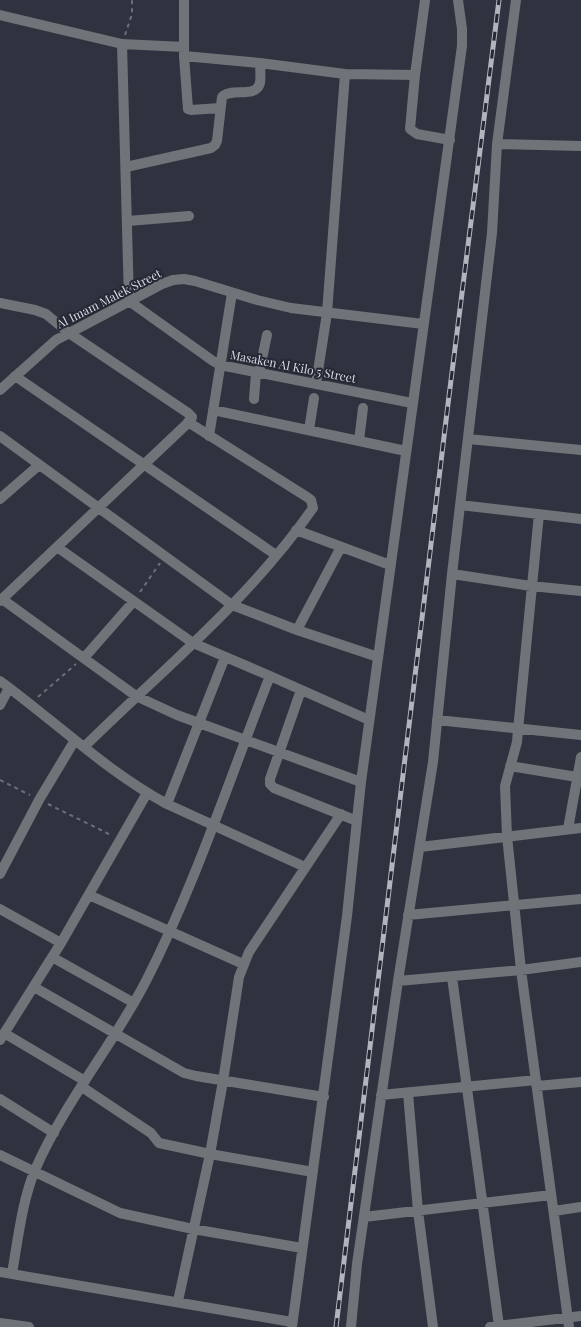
<svg xmlns="http://www.w3.org/2000/svg" width="581" height="1327" viewBox="0 0 581 1327" font-family="'Playfair Display',serif">
	<style>
		.lines { fill: none; stroke-linecap: round; stroke-linejoin: round }
		.path { stroke: #6b6f79; stroke-width: 2; stroke-dasharray: 4 4; stroke-linecap: butt }
		.minor { stroke: #6f7479; stroke-width: 10 }
		.rail-casing { stroke: #b2b5be; stroke-width: 5 }
		.rail { stroke: #252935; stroke-width: 3; stroke-dasharray: 9; stroke-linecap: butt }
		.labels { text-anchor: middle; stroke-width: 4; stroke-linejoin: round; paint-order: stroke }
		.street-label { font-size: 12px; fill: #d8dae2; stroke: #252935 }
	</style>
	<rect width="100%" height="100%" fill="#2f333f"/>
	<g class="lines">
		<path class="path" d="M125 35 132 14V0
			M140 592 160 563
			M38 697 76 664
			M0 780 30 795
			M48 804 111 835"/>
		<path class="minor" d="M184 0V56L260 63 345 74 415 75
			M425 0 415 75 410 129 417 134 450 140
			M0 15 122 44 129 301 213 361 220 365 412 403
			M122 44 184 47
			M184 56 188 109 191 110 220 108
			M497 144 581 146
			M126 167 211 148 215 145 217 141 222 97C231 87 256 99 260 83 261 76 260 69 260 63
			M128 221 189 216
			M0 303 35 310 46 314 69 333 188 413 192 417 191 420 0 601
			M259 373 267 335
			M15 376 276 555
			M316 384 327 313 345 74
			M0 390 56 340 162 284 173 280 184 279 195 281 257 300 291 308 423 324
			M254 399 256 373
			M213 410 406 451
			M309 430 314 398
			M0 436 232 605 297 630 378 657
			M209 436 232 293
			M468 439 581 450
			M359 441 363 408
			M0 499 39 465
			M460 505 581 519
			M539 514 518 730 517 742 505 786 507 836 521 970 569 1327
			M296 530 390 565
			M57 547 193 643 270 676 369 720
			M452 574 531 586 581 591
			M2 599 136 696 177 715 361 782
			M297 630 341 547
			M84 658 133 602
			M0 681C56 722 106 771 167 804L305 867
			M301 690 270 779V784L274 788 357 821
			M0 705 9 688
			M437 720 581 735
			M84 747C162 670 250 599 313 508L311 500 307 497 188 422
			M510 766 577 777
			M167 804 225 657
			M568 829 581 757
			M420 847 581 828
			M0 874 39 800 75 740
			M89 895 243 964
			M0 909 61 943
			M408 915 581 899
			M52 957 134 1003
			M452 977 499 1326
			M398 981 521 970 581 962
			M34 987 184 1073 196 1076 324 1097
			M4 1033 85 1081
			M0 1040 61 943 147 793
			M537 1086 581 1082
			M82 1087 151 1133 159 1143 210 1154 313 1172
			M408 1093 418 1211 433 1327
			M381 1095 536 1080
			M0 1099 54 1133
			M0 1155 120 1213 193 1229 302 1248
			M554 1211 581 1207
			M364 1217 551 1195
			M0 1272 292 1322
			M12 1273C18 1240 22 1201 35 1170 64 1103 113 1045 146 981 196 883 230 777 270 676
			M178 1301 210 1154 223 1081 239 977 249 952 341 814
			M0 1323 29 1327
			M292 1327 347 916 361 782 462 46V29L458 0
			M351 1327 357 1264 398 981 433 762 452 574 492 233 497 144 516 0
			M490 1327 581 1316"/>
		<defs>
			<path id="rail" d="M336 1327 448 404 499 0"/>
		</defs>
		<use href="#rail" class="rail-casing"/>
		<use href="#rail" class="rail"/>
	</g>
	<g class="labels">
		<g class="street-label">
			<text transform="translate(109 299) rotate(-27)" y="4">Al Imam Malek Street</text>
			<text transform="translate(293 367) rotate(11)" y="4">Masaken Al Kilo 5 Street</text>
		</g>
	</g>
</svg>
